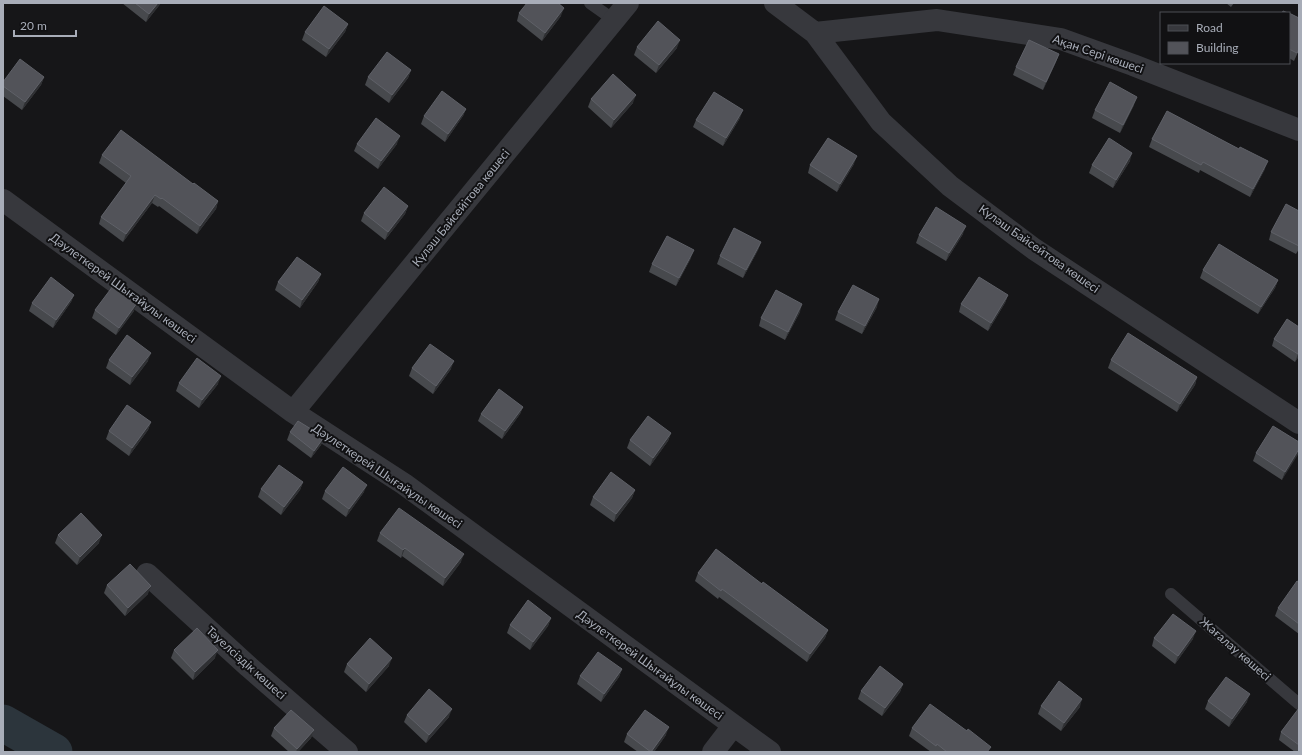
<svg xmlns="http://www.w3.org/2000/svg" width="1302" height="755" viewBox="0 0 1302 755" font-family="Lato,sans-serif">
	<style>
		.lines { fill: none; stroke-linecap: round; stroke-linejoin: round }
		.river { stroke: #2c353c; stroke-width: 37 }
		.lane { stroke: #37383d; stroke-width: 12 }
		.street { stroke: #37383d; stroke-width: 22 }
		.wall { fill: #47494d }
		.shaded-wall { fill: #2f3033 }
		.building { fill: #525359; stroke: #5f6168 }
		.labels { text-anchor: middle; stroke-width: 4; stroke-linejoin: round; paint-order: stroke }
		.street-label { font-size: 12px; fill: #a8adb8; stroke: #111113 }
	</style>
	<rect width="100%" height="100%" fill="#161618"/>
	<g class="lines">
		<path class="river" d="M3 723 54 752"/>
		<path class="lane" d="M590 3 614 20
			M1171 594 1299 704"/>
		<path class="street" d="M775 3 815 33 881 122 950 186 1034 249 1299 423
			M815 33 937 20 1061 39 1133 65 1299 130
			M3 200 293 412 404 484 770 752
			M293 412 628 3
			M147 574 249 667 347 752
			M713 752 733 726"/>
	</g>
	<path class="wall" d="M122 3H161L146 22Z
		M1226 3H1234L1231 7Z
		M519 13 561 16 542 41 517 21Z
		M1289 13 1299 18V50L1294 61 1289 58Z
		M348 24 345 32 326 57 302 40 305 32Z
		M637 47 677 48 656 73 634 55Z
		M1059 54 1056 62 1043 90 1013 75 1016 67Z
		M411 70 408 78 389 103 365 85 368 77Z
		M44 77 41 85 22 110 3 96V82Z
		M591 99 633 103 611 128 588 107Z
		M1134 105 1120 133 1092 118 1095 110Z
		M466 109 463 116 445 142 421 124 424 116Z
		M740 118 723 146 693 127 696 120Z
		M1152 139 1239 149 1265 169 1250 197 1200 170 1199 173 1149 147Z
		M357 144H397L378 169 354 151Z
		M102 155 193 184 218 201 216 209 197 234 159 206 158 207 152 203 123 242 99 224 101 217 126 183 99 163Z
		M1130 161 1113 188 1089 173 1092 165Z
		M854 164 837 192 808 173 810 165Z
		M408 206 405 214 385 240 361 221 364 213Z
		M1299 211V249L1296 254 1269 240 1271 232Z
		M963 234 946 261 916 243 919 235Z
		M761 242 758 250 743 278 717 264 720 256Z
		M691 258 676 286 649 272 652 264Z
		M1203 270 1278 280 1275 288 1258 314 1200 278Z
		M321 274 318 282 300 308 275 290 278 282Z
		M74 295 71 302 53 328 29 311 32 303Z
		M1008 295 1005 303 988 331 959 312 961 304Z
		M877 307 862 334 835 320 838 312Z
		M95 310 134 311 116 335 92 318Z
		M800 312 785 340 759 326 761 318Z
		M1299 327V356L1295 362 1272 346 1274 339Z
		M109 360 148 361 130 385 106 368Z
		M1111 360 1197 377 1195 385 1177 412 1108 368Z
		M412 368 451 369 433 394 409 376Z
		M179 383 218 384 199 408 176 391Z
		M523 407 520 414 502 439 478 421 481 414Z
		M151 422 148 430 129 456 106 439 109 431Z
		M290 432 324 437 321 445 311 458 287 440Z
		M671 433 668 441 650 466 627 448 630 440Z
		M1299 442 1282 480 1253 461 1256 453Z
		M303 482 300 490 281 515 258 497 261 489Z
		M635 490 632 498 614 522 590 505 593 497Z
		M325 491 364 492 346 517 322 499Z
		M380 533 461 562 443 586 402 556 401 558 377 541Z
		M58 535 99 543 77 565 55 543Z
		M698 573 762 584 828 630 825 638 807 662 719 597 718 599 695 581Z
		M1299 582V634L1275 616 1278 608Z
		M107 585 148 594 125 616 104 593Z
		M551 618 548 626 530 650 507 633 510 625Z
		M1154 638 1193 639 1175 664 1152 646Z
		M174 650 215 658 193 680 171 658Z
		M347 664 389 666 366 692 344 672Z
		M622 669 619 677 601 702 577 684 580 676Z
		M903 684 900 692 882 716 858 699 861 691Z
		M1208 701 1247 702 1229 727 1205 709Z
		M1041 706 1080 707 1061 731 1038 714Z
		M1299 708V752H1295L1279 740 1281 732Z
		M407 715 449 717 426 743 404 722Z
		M274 728 314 730 311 738 298 752H289L271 736Z
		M912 728 989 752H931L909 736Z
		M627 734 666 735 654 752H638L624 742Z"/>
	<path class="shaded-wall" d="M158 3H161L146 22 149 14Z
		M564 8 561 16 542 41 545 33Z
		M348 24 345 32 326 57 329 49Z
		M680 40 677 48 656 73 659 65Z
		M1059 54 1056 62 1043 90 1046 82Z
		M411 70 408 78 389 103 392 95Z
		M44 77 41 85 22 110 25 102Z
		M636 95 633 103 611 128 614 120Z
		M1137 97 1134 105 1120 133 1123 125Z
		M466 109 463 116 445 142 448 134Z
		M743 110 740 118 723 146 726 138Z
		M400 136 397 144 378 169 381 161Z
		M1132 153 1130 161 1113 188 1116 180Z
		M857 156 854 164 837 192 840 184Z
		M1268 161 1265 169 1250 197 1253 189Z
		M155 195 152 203 123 242 126 234Z
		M218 201 216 209 197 234 200 226Z
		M408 206 405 214 385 240 388 232Z
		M966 226 963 234 946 261 949 253Z
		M761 242 758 250 743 278 746 270Z
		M694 250 691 258 676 286 679 278Z
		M321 274 318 282 300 308 302 300Z
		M1278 280 1275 288 1258 314 1261 307Z
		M74 295 71 302 53 328 56 320Z
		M1008 295 1005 303 988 331 991 323Z
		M879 299 877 307 862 334 865 326Z
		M137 303 134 311 116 335 119 328Z
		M802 304 800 312 785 340 788 332Z
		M151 353 148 361 130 385 132 377Z
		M1299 353V356L1295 362 1298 354Z
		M454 361 451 369 433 394 436 386Z
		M221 376 218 384 199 408 202 400Z
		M1197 377 1195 385 1177 412 1180 404Z
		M523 407 520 414 502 439 505 431Z
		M151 422 148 430 129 456 132 448Z
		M671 433 668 441 650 466 653 458Z
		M324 437 321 445 311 458 314 451Z
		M1299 449V453L1282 480 1285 472Z
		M303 482 300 490 281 515 284 507Z
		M367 485 364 492 346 517 349 509Z
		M635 490 632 498 614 522 616 514Z
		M102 535 99 543 77 565 80 557Z
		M405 548 402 556 401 558 403 550Z
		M464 554 461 562 443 586 445 578Z
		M151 586 148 594 125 616 128 608Z
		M551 618 548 626 530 650 533 642Z
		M828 630 825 638 807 662 810 654Z
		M1196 631 1193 639 1175 664 1178 656Z
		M218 650 215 658 193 680 195 672Z
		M392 658 389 666 366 692 369 684Z
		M622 669 619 677 601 702 604 694Z
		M903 684 900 692 882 716 885 708Z
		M1250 694 1247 702 1229 727 1232 719Z
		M1082 699 1080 707 1061 731 1064 723Z
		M452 709 449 717 426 743 429 735Z
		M669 727 666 735 654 752H651Z
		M314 730 311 738 298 752H296L297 749Z"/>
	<path class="building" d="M135 3H158L149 14Z
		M527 3H558L564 8 545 33 519 13Z
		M324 6 348 24 329 49 305 32Z
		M1283 11 1288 13H1282Z
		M1289 13 1299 18V49L1297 53 1289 49Z
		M658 21 680 40 659 65 637 47Z
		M1029 40 1059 54 1046 82 1016 67Z
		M387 52 411 70 392 95 368 77Z
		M20 59 44 77 25 102 3 86V82Z
		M613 74 636 95 614 120 591 99Z
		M1110 82 1137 97 1123 125 1095 110Z
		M442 91 466 109 448 134 424 116Z
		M714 92 743 110 726 138 696 120Z
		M1167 111 1239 149 1240 147 1268 161 1253 189 1203 162 1201 165 1152 139Z
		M376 118 400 136 381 161 357 144Z
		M121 130 193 184 194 183 218 201 200 226 162 198 161 199 155 195 126 234 101 217 131 176 102 155Z
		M828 138 857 156 840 184 810 165Z
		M1109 138 1132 153 1116 180 1092 165Z
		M384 187 408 206 388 232 364 213Z
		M1286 204 1299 211V246L1271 232Z
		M936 207 966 226 949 253 919 235Z
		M734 228 761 242 746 270 720 256Z
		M667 236 694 250 679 278 652 264Z
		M1219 244 1278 280 1261 307 1203 270Z
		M297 257 321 274 302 300 278 282Z
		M51 277 74 295 56 320 32 303Z
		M979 277 1008 295 991 323 961 304Z
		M853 285 879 299 865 326 838 312Z
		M113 286 137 303 119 328 95 310Z
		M776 290 802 304 788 332 761 318Z
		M1287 319 1299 327V353L1298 354 1274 339Z
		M1128 333 1197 377 1180 404 1111 360Z
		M127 335 151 353 132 377 109 360Z
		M430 344 454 361 436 386 412 368Z
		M197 358 221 376 202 400 179 383Z
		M499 389 523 407 505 431 481 414Z
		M127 405 151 422 132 448 109 431Z
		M648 416 671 433 653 458 630 440Z
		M298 421 324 437 314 451 290 432Z
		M1273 426 1299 442V449L1285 472 1256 453Z
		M279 465 303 482 284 507 261 489Z
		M343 467 367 485 349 509 325 491Z
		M611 472 635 490 616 514 593 497Z
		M399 508 464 554 445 578 405 548 403 550 380 533Z
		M81 513 102 535 80 557 58 535Z
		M716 549 762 584 763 582 828 630 810 654 722 589 721 591 698 573Z
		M130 564 151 586 128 608 107 585Z
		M1297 581 1299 582V624L1278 608Z
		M528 600 551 618 533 642 510 625Z
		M1173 614 1196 631 1178 656 1154 638Z
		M197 628 218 650 195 672 174 650Z
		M370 638 392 658 369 684 347 664Z
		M598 652 622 669 604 694 580 676Z
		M880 666 903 684 885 708 861 691Z
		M1226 677 1250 694 1232 719 1208 701Z
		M1059 681 1082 699 1064 723 1041 706Z
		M429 689 452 709 429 735 407 715Z
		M930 704 967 731 968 729 991 747 987 752H947L937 744 936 746 912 728Z
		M1299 708V745L1281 732Z
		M291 710 314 730 297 749 274 728Z
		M645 710 669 727 651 752 627 734Z"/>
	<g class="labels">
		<g class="street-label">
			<text transform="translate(1098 54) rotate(19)" y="4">Ақан Сері көшесі</text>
			<text transform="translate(461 208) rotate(-51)" y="4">Күләш Байсейітова көшесі</text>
			<text transform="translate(1039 249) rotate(35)" y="4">Күләш Байсейтова көшесі</text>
			<text transform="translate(123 288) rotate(36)" y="4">Дәулеткерей Шығайұлы көшесі</text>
			<text transform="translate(387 476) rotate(34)" y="4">Дәулеткерей Шығайұлы көшесі</text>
			<text transform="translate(1235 649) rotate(41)" y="4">Жағалау көшесі</text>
			<text transform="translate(246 663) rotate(42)" y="4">Тәуелсіздік көшесі</text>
			<text transform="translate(650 665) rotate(36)" y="4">Дәулеткерей Шығайұлы көшесі</text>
		</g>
	</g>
	<rect width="1302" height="755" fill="none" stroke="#a8adb8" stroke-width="8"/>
	<rect x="1160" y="12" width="130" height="52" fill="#111113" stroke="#4d4f55"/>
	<rect x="1168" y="25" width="20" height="6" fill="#37383d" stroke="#4d4f55"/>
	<text x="1196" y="32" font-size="12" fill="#a8adb8">Road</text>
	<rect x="1168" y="42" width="20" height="12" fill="#525359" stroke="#4d4f55"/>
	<text x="1196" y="52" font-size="12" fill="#a8adb8">Building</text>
	<path d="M14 30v6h62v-6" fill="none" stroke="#a8adb8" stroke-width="2"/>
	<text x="20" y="30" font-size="12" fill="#a8adb8" stroke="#111113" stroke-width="3" paint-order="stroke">20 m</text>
</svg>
